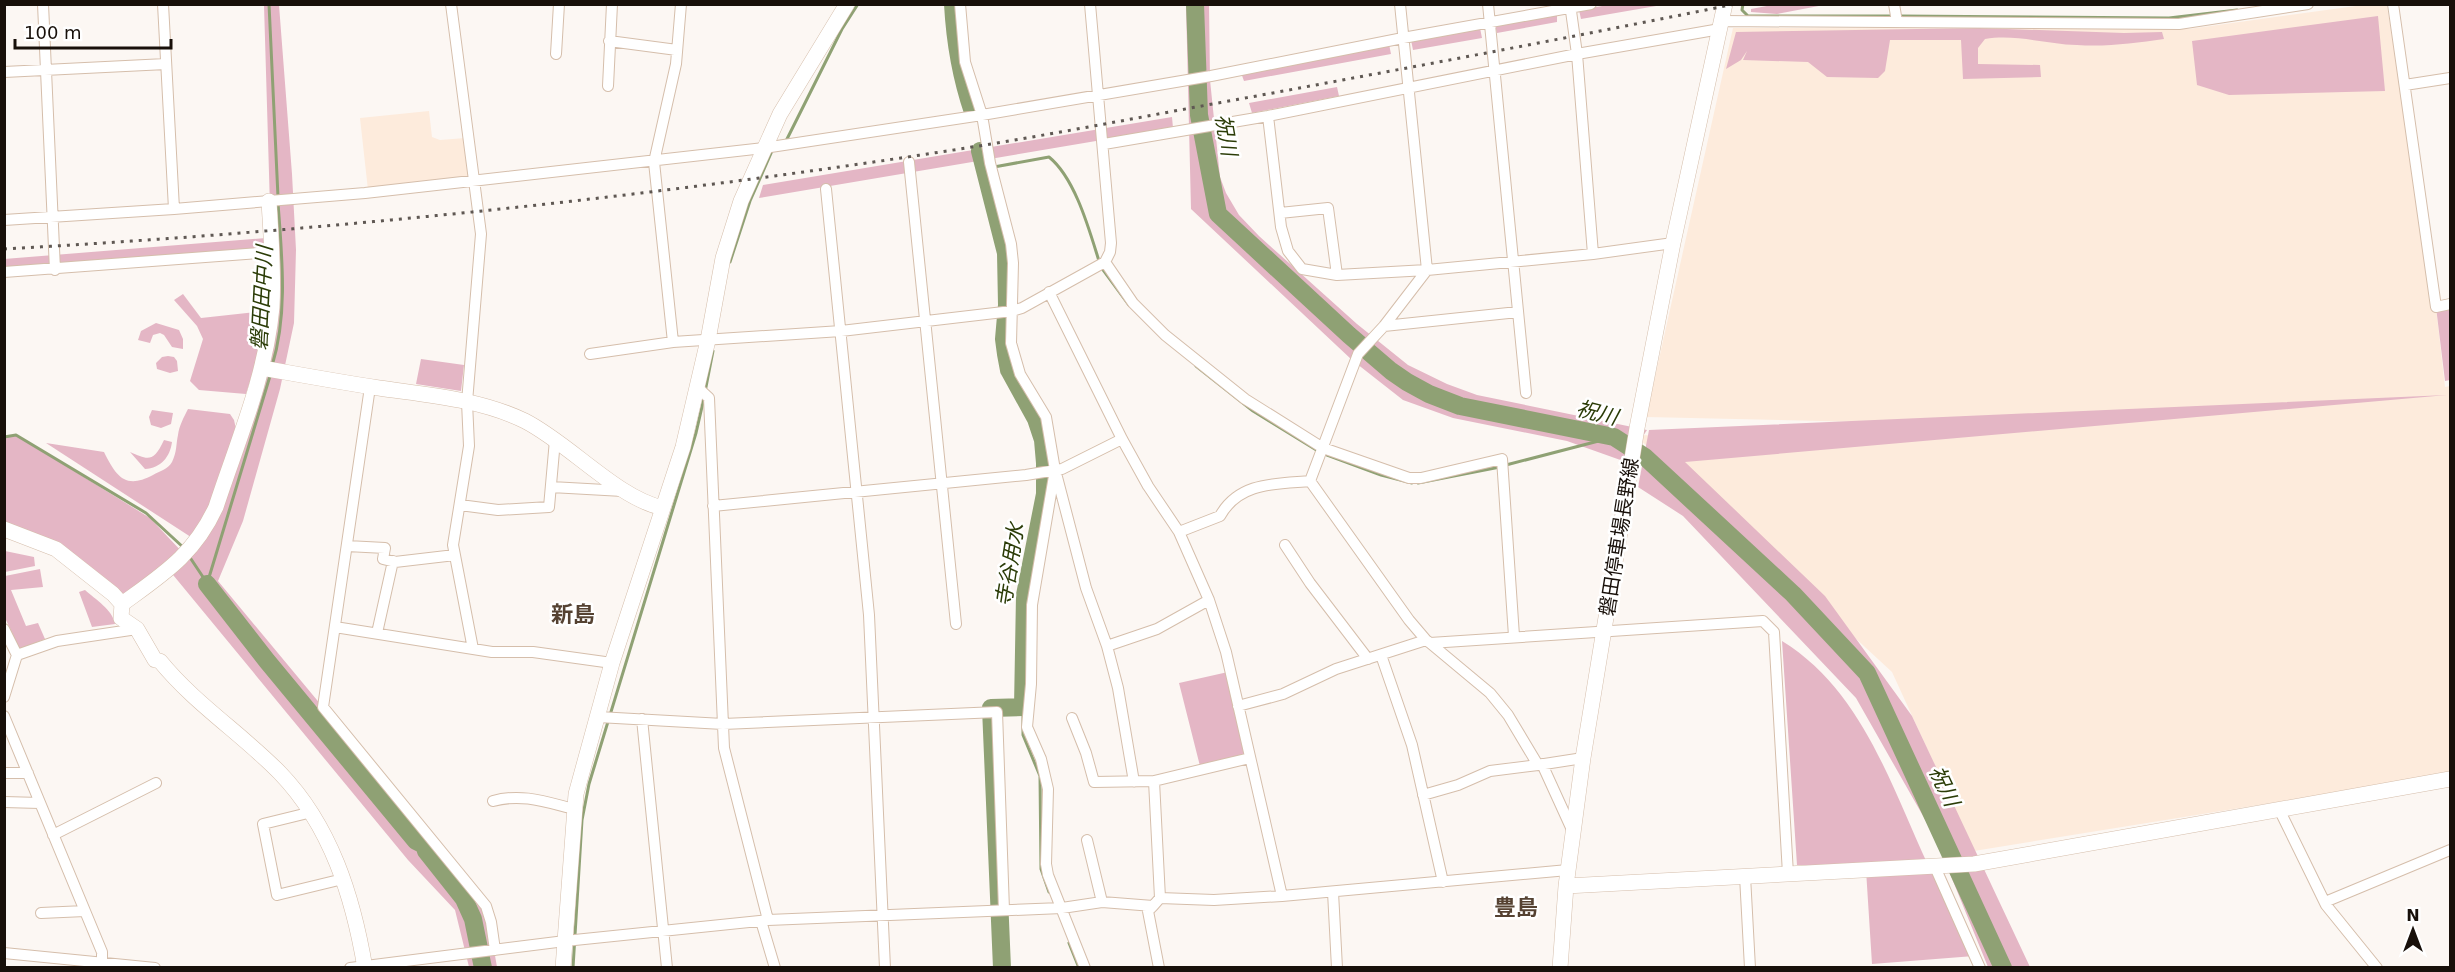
<svg xmlns="http://www.w3.org/2000/svg" width="2455" height="972" viewBox="0 0 2455 972" font-family="'DejaVu Sans','Noto Sans JP',sans-serif">
	<style>
		.built { fill: #fdebdc }
		.green { fill: #e4b6c5 }
		.lines { fill: none; stroke-linecap: round; stroke-linejoin: round }
		.stream { stroke: #8fa174; stroke-width: 3 }
		.river { stroke: #8fa174; stroke-width: 18 }
		.street-casing { stroke: #d5beab; stroke-width: 12 }
		.secondary-casing { stroke: #d5beab; stroke-width: 16 }
		.street { stroke: #fff; stroke-width: 10 }
		.secondary { stroke: #fff; stroke-width: 15 }
		.rail { stroke: #5f5853; stroke-width: 3; stroke-dasharray: 3 6; stroke-linecap: butt }
		.labels { text-anchor: middle; stroke-width: 5; stroke-linejoin: round; paint-order: stroke }
		.street-label { font-size: 20px; fill: #18100a; stroke: #fff }
		.water-label { font-size: 21px; font-style: italic; fill: #2b3c07; stroke: #fff }
		.quarter-label { font-size: 22px; font-weight: bold; fill: #554232; stroke: #fff }
	</style>
	<rect width="100%" height="100%" fill="#fcf7f3"/>
	<path class="built" d="M2363 5 2387 6 2436 307 2445 387 2450 386V774L1974 851 1892 672 1635 435 1936 439 1951 424 1646 417 1733 28 2189 29Z
		M429 111 432 137 440 140 465 138 470 179 368 190 360 118Z"/>
	<path class="green" d="M264 5H279L292 174 296 250 294 323 280 389 243 521 218 581 371 765 487 910 497 967H469L455 910 408 860 169 570 122 604 64 549 5 525 4 437 16 435 150 518 184 554 197 541 46 443 104 452C116 476 125 490 153 475 160 471 168 469 172 462 177 452 176 444 178 435 179 426 184 417 188 409L230 414 234 420 236 429 262 368 270 207Z
		M1186 5H1209L1210 80 1220 177 1226 193 1239 215 1259 236 1357 324 1408 365 1447 384 1477 395 1647 430 1626 462 1567 441 1453 418 1403 400 1352 360 1191 209Z
		M1608 5H1662L1581 19 1579 10Z
		M1772 5V4L1824 5 1777 14 1751 12V9Z
		M1557 15V22L1497 33 1495 25Z
		M2378 16 2385 91 2229 95 2197 85 2192 41Z
		M1480 28 1482 38 1413 50 1411 40Z
		M1979 28 2124 33 2162 32 2164 39C2135 43 2107 47 2077 45 2046 44 2016 34 1985 39L1978 48V64L2040 65 2041 77 1963 79 1961 40H1890L1885 71 1878 78 1827 77 1808 62 1743 60 1747 51 1741 60 1726 69 1736 32Z
		M1389 44 1391 54 1244 81 1240 70Z
		M1337 87 1339 96 1252 113 1249 103Z
		M1172 117 1173 128 759 198 763 185Z
		M266 238 264 252 5 272 4 259Z
		M183 294 201 318 264 311 260 349 246 394 199 390 190 381 203 339 197 326 174 300Z
		M2450 304V380L2445 381 2436 307Z
		M156 323 179 330 183 339V349L172 347 164 335 160 333 153 335 150 343 138 340 141 331Z
		M168 356 174 357 177 361 178 371 170 373 157 369 156 363 162 357Z
		M421 359 464 365 461 391 416 384Z
		M2447 395 1685 462 1825 596 1912 716 2030 967H1988L1935 837 1856 698 1683 516 1638 487 1649 430Z
		M152 410 173 413 171 424 161 428 151 425 149 417Z
		M164 440 172 442C170 457 161 468 145 469L130 452C147 459 153 464 164 440Z
		M5 551 34 557 35 566 5 572Z
		M40 569 43 587 11 590 26 626 38 623 45 639 20 649 5 618V576Z
		M85 590C95 599 113 610 115 624L92 627 79 592Z
		M1782 641C1862 690 1891 786 1929 867 1943 897 1959 926 1974 956L1872 964 1866 870 1915 867 1797 865Z
		M1228 672 1250 758 1201 770 1179 683Z"/>
	<g class="lines">
		<path class="stream" d="M269 4 278 197
			M1743 4 1742 10 1748 16H1893
			M1899 16 2169 18 2237 10
			M786 141 842 29 858 4
			M994 167 1049 157C1075 178 1089 229 1099 261
			M730 262 750 201 772 151
			M1101 267 1129 305
			M272 366C288 314 282 258 278 203
			M1196 366 1253 411 1318 451
			M705 392 713 351
			M4 437 16 435 146 513 184 548
			M1327 455 1381 475 1412 483
			M1506 465 1614 437
			M1418 483 1500 467
			M189 556 207 583
			M207 584 270 376
			M1023 707V735L1040 776 1041 869 1049 892
			M1069 943 1079 968
			M573 968 582 820 589 784 696 433 704 398"/>
		<path class="river" d="M953 4C955 41 961 77 973 112
			M1195 4 1199 115 1218 214 1349 335 1391 371 1407 382 1429 394 1460 406 1614 437 1645 457 1793 594 1867 673 2003 968
			M980 151 1006 253 1007 305 1004 339 1006 354 1009 370 1036 419 1043 440 1045 463V494L1025 595 1023 707 991 708 1002 968
			M207 584 267 661 416 841 424 845 426 851 464 899 473 919 483 968"/>
		<defs>
			<path id="street" d="M43 4 55 270
				M163 4 174 209
				M451 4 481 234 467 402 469 446 453 545 473 649
				M960 4 965 62 982 115 990 163 1011 244 1013 263 1011 343 1020 374 1046 417 1055 470 1032 605 1031 684 1027 727 1041 759 1048 789 1046 864 1048 875 1085 968
				M1488 4 1526 393
				M1570 4 1577 54 1720 29
				M1894 4 1897 22
				M2393 4 2436 307 2450 304
				M1722 21 2179 24 2308 4
				M609 41 677 50
				M556 54 559 4
				M4 72 166 64
				M2405 85 2450 78
				M608 86 612 4
				M1268 116 1281 227 1288 251 1302 269 1337 275 1427 270 1593 254 1673 243
				M1104 144 1268 116 1577 54 1593 254
				M909 162 956 624
				M826 189 869 615 885 968
				M1280 213 1328 208 1337 275
				M4 220 174 209 365 193 764 148 982 115 1211 76 1403 38 1591 4
				M1105 262 1133 303 1165 335 1245 399 1323 448 1409 478H1421L1502 459 1514 636
				M4 272 273 252
				M1049 292 1122 439 1148 486 1179 532 1209 600 1226 652 1282 896
				M1384 326 1518 312
				M673 342 654 162 676 64 681 4
				M590 354 673 342 841 331 1012 311 1022 308 1105 262 1110 252 1111 243 1090 4
				M370 387 323 707 486 906 491 922 495 950
				M697 387 709 398 724 748 768 920
				M1057 477 1086 588 1107 646 1118 688 1134 782
				M1310 481 1358 354 1384 326 1427 270 1400 4
				M551 487 623 491
				M460 505 498 510 549 507 555 440
				M713 506 1026 475 1062 469 1122 439
				M1179 532 1220 516C1239 482 1275 484 1310 481L1409 620 1426 640
				M1285 545 1310 583 1368 659
				M347 546 385 548 383 559 395 562 455 555
				M335 627 492 652H533L612 663
				M4 629 17 655
				M377 633 393 561
				M1430 643 1490 693 1508 715 1538 765 1583 758
				M1107 646 1157 629 1209 600
				M1381 655 1412 745 1443 882
				M4 697 17 655 57 641 137 629
				M1238 706 1283 694 1336 669 1426 640 1430 643 1763 621 1774 632 1788 874
				M4 716 102 952V968
				M598 717 723 724 997 712 1004 910
				M1072 718 1086 753 1094 782 1154 781 1250 758
				M642 719 667 968
				M1542 764 1573 832
				M4 773H28
				M1154 781 1160 898
				M1423 795 1458 785 1490 771 1538 765
				M493 801C522 793 546 802 574 809
				M4 802 40 803
				M2279 809 2326 905 2377 968
				M312 812 263 824 277 895 343 879
				M53 835 156 783
				M1087 840 1102 902
				M1935 867 1980 968
				M1745 876 1750 968
				M1333 892 1337 968
				M2325 902 2450 850
				M1153 906 1148 911 1159 968
				M41 913 85 911
				M761 921 775 968
				M4 953 155 968
				M350 968 565 941 768 920 1062 908 1102 902 1153 906 1160 898 1214 900 1282 896 1568 870"/>
			<path id="secondary" d="M262 368C301 375 340 382 379 388 427 395 480 399 525 421 570 444 617 498 663 508
				M4 529 56 549 113 594 122 604 121 618 137 629 155 660 160 661C195 704 242 734 280 773 331 826 353 897 365 968
				M122 604C163 574 194 555 216 507 237 443 266 376 272 307 274 272 271 236 269 201
				M1566 886 1974 864 2450 779
				M563 968 576 794 612 663 683 447 708 340 723 258 741 201 780 114 847 4
				M1560 968 1566 886 1583 758 1637 428 1673 243 1725 4"/>
		</defs>
		<use href="#street" class="street-casing"/>
		<use href="#secondary" class="secondary-casing"/>
		<use href="#street" class="street"/>
		<use href="#secondary" class="secondary"/>
		<path class="rail" d="M4 249C326 231 647 198 966 148 1061 133 1156 114 1251 97 1413 67 1574 37 1735 4"/>
	</g>
	<g class="labels">
		<g class="street-label">
			<text transform="translate(1619 537) rotate(-81)" y="7">磐田停車場長野線</text>
		</g>
		<g class="water-label">
			<text transform="translate(1226 135) rotate(80)" y="7">祝川</text>
			<text transform="translate(262 298) rotate(-87)" y="7">磐田田中川</text>
			<text transform="translate(1597 413) rotate(14)" y="7">祝川</text>
			<text transform="translate(1010 565) rotate(-81)" y="7">寺谷用水</text>
			<text transform="translate(1944 786) rotate(65)" y="7">祝川</text>
		</g>
		<g class="quarter-label">
			<text x="573" y="622">新島</text>
			<text x="1516" y="915">豊島</text>
		</g>
	</g>
	<rect width="2455" height="972" fill="none" stroke="#18100a" stroke-width="12"/>
	<g transform="translate(2413 930)" stroke="#ffffff" stroke-width="4.5" paint-order="stroke">
	<path d="M0-4.5L10 22L0 15L-10 22Z" fill="#18100a"/>
	<text y="-9" font-size="16" font-weight="bold" text-anchor="middle" fill="#18100a">N</text>
	</g>
	<path d="M15 39v9h156v-9" fill="none" stroke="#18100a" stroke-width="3"/>
	<text x="24" y="39" font-size="18" fill="#18100a" stroke="#ffffff" stroke-width="4.5" paint-order="stroke">100 m</text>
</svg>
